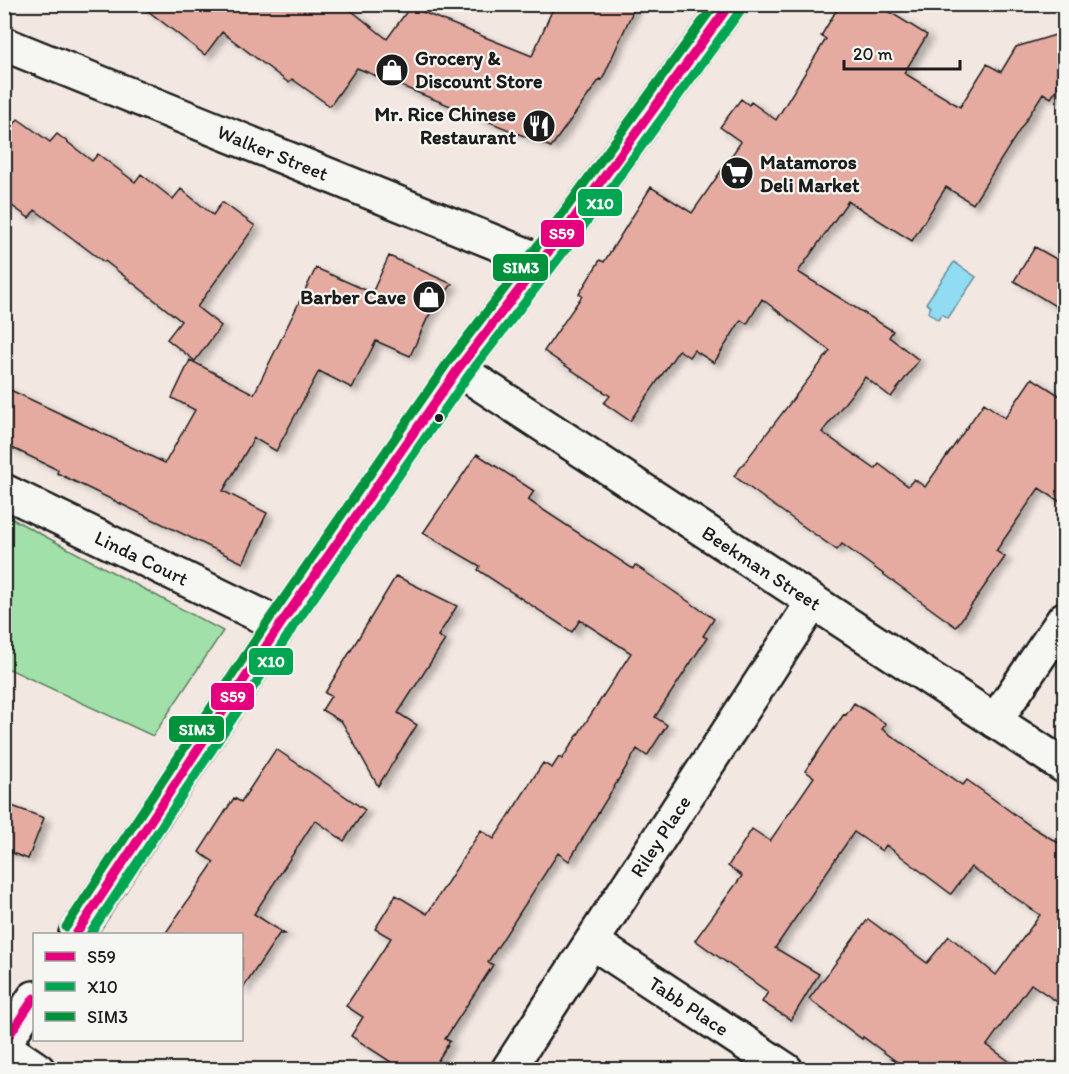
<svg xmlns="http://www.w3.org/2000/svg" width="1069" height="1074" viewBox="0 0 1069 1074" font-family="Itim,sans-serif">
	<style>
		.green { fill: #a1e0a9; stroke: #5e7e62; stroke-width: 1.5 }
		.water { fill: #91dcf2; stroke: #628f9c; stroke-width: 1.5 }
		.building { fill: #e5aba1; stroke: #1c1c1c; stroke-width: 1.5; filter: url(#shadow) }
		.lines { fill: none; stroke-linecap: round; stroke-linejoin: round }
		.minor-casing { stroke: #1c1c1c; stroke-width: 38 }
		.tertiary-casing { stroke: #1c1c1c; stroke-width: 38 }
		.minor { stroke: #f6f6f2; stroke-width: 33 }
		.tertiary { stroke: #f6f6f2; stroke-width: 33 }
		.bus-1-casing { stroke: #f6f6f2; stroke-width: 14 }
		.bus-2-casing { stroke: #f6f6f2; stroke-width: 14 }
		.bus-3-casing { stroke: #f6f6f2; stroke-width: 14 }
		.bus-1 { stroke: #e5007d; stroke-width: 9 }
		.bus-2 { stroke: #00a651; stroke-width: 9 }
		.bus-3 { stroke: #00933c; stroke-width: 9 }
		.bus-dot { fill: #1c1c1c; stroke: #f6f6f2; stroke-width: 2 }
		.labels { text-anchor: middle; stroke-width: 4.5; stroke-linejoin: round; paint-order: stroke }
		.poi-label { font-size: 20px; font-weight: bold; fill: #1c1c1c; stroke: #f6f6f2; text-anchor: start }
		.street-label { font-size: 20px; fill: #1c1c1c; stroke: #f6f6f2 }
		.line-badge { stroke: #f6f6f2; stroke-width: 2 }
		.badge-label { font-size: 16px; text-anchor: middle; font-weight: bold; fill: #fff }
	</style>
	<defs>
		<filter id="shadow"><feDropShadow dx="6" dy="4" stdDeviation="3" flood-color="#0004"/></filter>
	</defs>
	<rect width="100%" height="100%" fill="#f3e7e2"/>
	<filter id="ink" filterUnits="userSpaceOnUse"><feTurbulence type="fractalNoise" baseFrequency=".0167" numOctaves="2"/><feDisplacementMap in="SourceGraphic" scale="12" xChannelSelector="R" yChannelSelector="G"/><feConvolveMatrix kernelMatrix="1 2 1 2 8 2 1 2 1" color-interpolation-filters="sRGB"/></filter>
	<g filter="url(#ink)">
		<path class="green" d="M5 515 223 631 153 736 5 667Z"/>
		<path class="water" d="M954 262 976 277 948 318 942 314 938 320 928 312 931 307 926 303Z"/>
		<path class="building" d="M139 4H343L387 39 410 7 532 56 555 4H636L602 80 600 79 551 147 357 68 330 106 292 79 289 83 222 32 205 55Z
			M840 4H877L927 35 904 73 960 107 987 64 1001 72 1016 47 1065 32V77L1051 98 1043 93 973 204 946 187 912 241 848 201 798 272 893 331 889 337 919 360 891 397 865 377 822 432 875 469 879 464 908 486 914 479 925 487 984 403 1005 418 1032 378 1065 399V505L1039 488 996 551 1005 557 956 627 842 544 837 550 769 502 734 476 830 351 762 299 747 324 741 320 714 363 694 350 689 357 679 350 630 421 604 403 610 396 544 351 582 296 579 294 600 260 604 262 651 187 692 213 741 142 720 127 741 99 749 105 751 102 776 120 826 39 821 36Z
			M18 119 50 142 57 134 92 161 98 154 135 182 141 174 173 199 181 189 213 215 222 202 255 226 197 307 221 326 195 361 167 339 181 321 105 261 104 262 35 210 29 218 4 200V138Z
			M1035 247 1065 264V312L1014 281Z
			M389 256 452 284 428 317 410 356 376 341 352 388 319 371 276 451 254 438 223 491 267 513 243 563 57 473 58 470 4 444V387L165 463 195 410 172 398 190 360 254 394 316 268 372 293Z
			M477 454 534 491 528 500 633 569 635 565 714 619 703 636 707 638 655 717 667 725 647 756 637 749 569 861 558 853 488 962 493 965 445 1039 450 1041 432 1070H403L351 1036 363 1017 346 1006 391 938 375 929 396 895 427 914 481 830 494 839 543 763 552 768 559 757 562 759 631 653 580 620 572 632 478 570 480 566 423 533Z
			M396 576 457 606 438 636 445 640 398 713 417 725 378 786 342 722 322 710 331 696 325 693Z
			M854 703 886 724 882 729 963 785 967 780 1032 827 1065 847V1007L1031 984 987 1045 1021 1070H908L863 1037 862 1039 809 999 868 919 927 963 949 936 996 975 1040 915 971 867 951 894 886 845 882 851 854 832 775 948 819 974 791 1020 762 1002 768 992 695 940 742 876 728 866 752 829 770 841 814 777 805 771 844 714 846 715Z
			M276 749 365 810 344 841 315 820 254 914 285 934H279L242 990V934H165L214 862 199 852 234 798 241 802Z
			M4 803 44 818 28 859 4 850Z"/>
		<g class="lines">
			<defs>
				<g id="minor">
					<path id="s1" d="M458 369 1064 766"/>
					<path id="s2" d="M4 491 280 625"/>
					<path d="M995 721 1064 619"/>
					<path id="s3" d="M592 942 786 1070"/>
					<path d="M4 1047 38 1070"/>
					<path id="s4" d="M508 1070 813 602"/>
				</g>
				<g id="tertiary">
					<path id="s5" d="M4 44 541 261"/>
					<path d="M76 934 280 625 458 369 569 225 730 4"/>
					<path d="M4 1044 34 998"/>
				</g>
			</defs>
			<use href="#minor" class="minor-casing"/>
			<use href="#tertiary" class="tertiary-casing"/>
			<use href="#minor" class="minor"/>
			<use href="#tertiary" class="tertiary"/>
			<defs>
				<path id="bus-1" d="M76 934 280 625 458 369 569 225 730 4
					M4 1043 34 998"/>
				<path id="bus-2" d="M90 934 290 632 468 376 579 232 740 11"/>
				<path id="bus-3" d="M66 927 270 618 448 362 559 218 715 4"/>
			</defs>
			<use href="#bus-1" class="bus-1-casing"/>
			<use href="#bus-2" class="bus-2-casing"/>
			<use href="#bus-3" class="bus-3-casing"/>
			<use href="#bus-1" class="bus-1"/>
			<use href="#bus-2" class="bus-2"/>
			<use href="#bus-3" class="bus-3"/>
		</g>
	</g>
	<defs>
		<symbol id="shop-disc" viewBox="-11 -11 22 22"><circle r="9.5" fill="#1c1c1c" stroke="#f6f6f2"/><path d="M-5-2.5h2.3a2.7 3.5 0 0 1 5.4 0H5L5.5 6h-11ZM-1.5-2.5h3a1.5 2.3 0 0 0-3 0Z" fill="#fff"/></symbol>
		<symbol id="restaurant-disc" viewBox="-11 -11 22 22"><circle r="9.5" fill="#1c1c1c" stroke="#f6f6f2"/><path d="M-5-6h1v4h1v-4h1v4h1v-4h1v5L-1.5 .5V6h-2V.5L-5-1ZM5-6V6H3V1.5H1.5Q1.5-4 5-6Z" fill="#fff"/></symbol>
		<symbol id="supermarket-disc" viewBox="-11 -11 22 22"><circle r="9.5" fill="#1c1c1c" stroke="#f6f6f2"/><path d="M-6-5.5h2.5l.6 2H6L4.5 2H-2.5L-4.4-4H-6ZM-1.5 3.2a1.3 1.3 0 1 0 .1 0ZM3 3.2a1.3 1.3 0 1 0 .1 0Z" fill="#fff"/></symbol>
	</defs>
	<g fill-rule="evenodd">
		<use href="#shop-disc" x="373" y="51" width="38" height="38"/>
		<use href="#restaurant-disc" x="520" y="107" width="38" height="38"/>
		<use href="#supermarket-disc" x="718" y="154" width="38" height="38"/>
		<use href="#shop-disc" x="410" y="278" width="38" height="38"/>
	</g>
	<circle class="bus-dot" cx="439" cy="418" r="5"/>
	<g class="labels">
		<g class="poi-label">
			<text x="415" y="65">Grocery &amp;<tspan x="415" dy="23">Discount Store</tspan></text>
			<text x="516" y="121" text-anchor="end">Mr. Rice Chinese<tspan x="516" dy="23">Restaurant</tspan></text>
			<text x="760" y="169">Matamoros<tspan x="760" dy="23">Deli Market</tspan></text>
			<text x="406" y="304" text-anchor="end">Barber Cave</text>
		</g>
		<g class="street-label">
			<text dy="7" stroke="none"><textPath href="#s5" startOffset="290">Walker Street</textPath></text>
			<text dy="7" stroke="none"><textPath href="#s2" startOffset="153">Linda Court</textPath></text>
			<text dy="7" stroke="none"><textPath href="#s1" startOffset="363">Beekman Street</textPath></text>
			<text dy="7" stroke="none"><textPath href="#s4" startOffset="279">Riley Place</textPath></text>
			<text dy="7" stroke="none"><textPath href="#s3" startOffset="116">Tabb Place</textPath></text>
		</g>
	</g>
	<g class="line-badge">
		<rect x="577" y="188" width="46" height="29" rx="6" fill="#00a651"/>
		<rect x="540" y="219" width="45" height="29" rx="6" fill="#e5007d"/>
		<rect x="492" y="253" width="57" height="29" rx="6" fill="#00933c"/>
		<rect x="248" y="647" width="46" height="29" rx="6" fill="#00a651"/>
		<rect x="210" y="682" width="45" height="29" rx="6" fill="#e5007d"/>
		<rect x="168" y="715" width="57" height="28" rx="6" fill="#00933c"/>
	</g>
	<g class="badge-label">
		<text x="600" y="209">X10</text>
		<text x="562" y="239">S59</text>
		<text x="521" y="273">SIM3</text>
		<text x="271" y="667">X10</text>
		<text x="233" y="702">S59</text>
		<text x="197" y="735">SIM3</text>
	</g>
	<rect width="1069" height="1074" fill="none" stroke="#f6f6f2" stroke-width="24"/>
	<rect x="12" y="12" width="1045" height="1050" fill="none" stroke="#1c1c1c" stroke-width="2" filter="url(#ink)"/>
	<rect x="33" y="933" width="210" height="108" fill="#f6f6f2" stroke="#9f9f9c" stroke-width="1.5"/>
	<rect x="45" y="952" width="30" height="9" fill="#e5007d" stroke="#9f9f9c" stroke-width="1.5"/>
	<text x="87" y="963" font-size="18" fill="#1c1c1c">S59</text>
	<rect x="45" y="982" width="30" height="9" fill="#00a651" stroke="#9f9f9c" stroke-width="1.5"/>
	<text x="87" y="993" font-size="18" fill="#1c1c1c">X10</text>
	<rect x="45" y="1012" width="30" height="9" fill="#00933c" stroke="#9f9f9c" stroke-width="1.5"/>
	<text x="87" y="1023" font-size="18" fill="#1c1c1c">SIM3</text>
	<path d="M844 60v9h116v-9" fill="none" stroke="#1c1c1c" stroke-width="3"/>
	<text x="853" y="60" font-size="18" fill="#1c1c1c" stroke="#f6f6f2" stroke-width="4.5" paint-order="stroke">20 m</text>
</svg>
